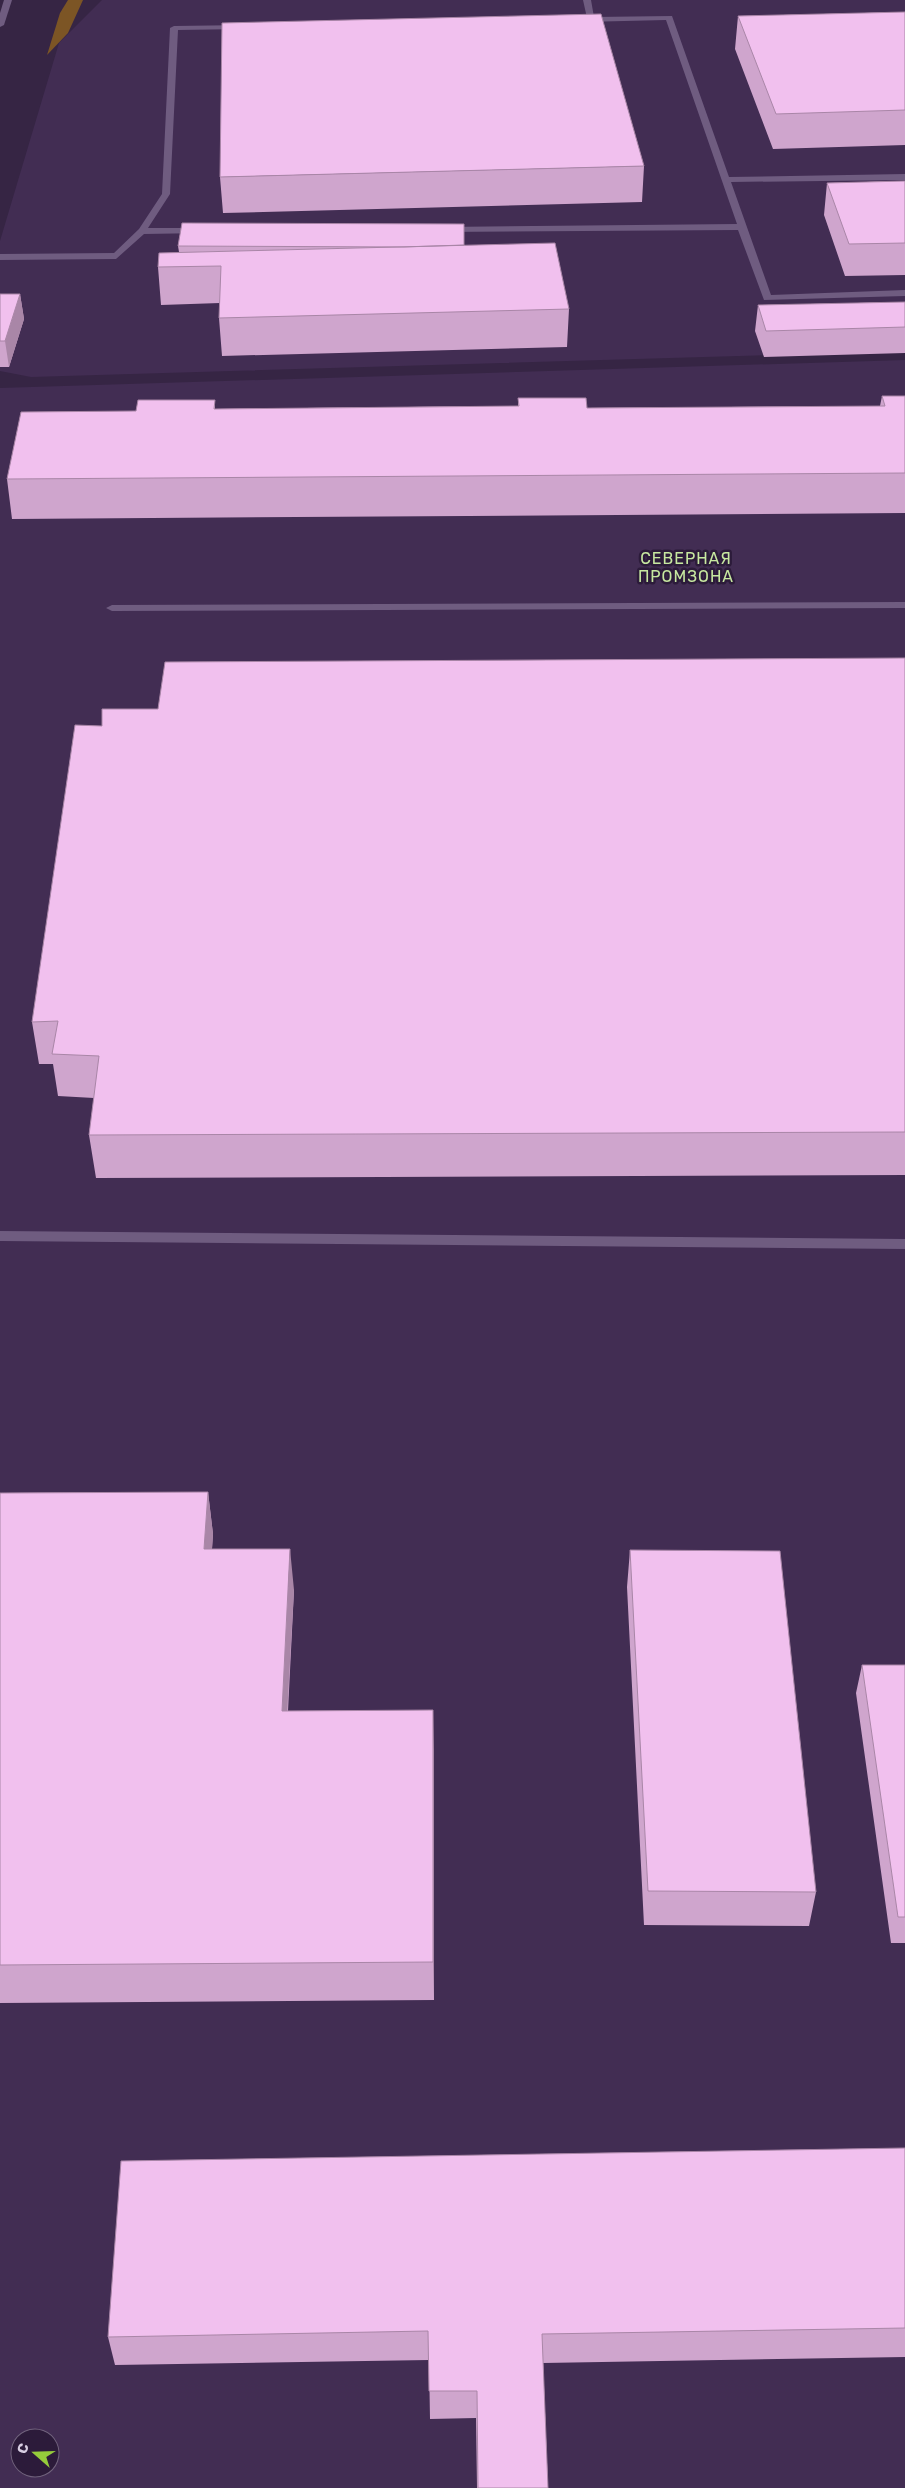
<svg xmlns="http://www.w3.org/2000/svg" width="905" height="2488" viewBox="0 0 905 2488" font-family="Rubik,sans-serif">
	<style>
		.built { fill: #422d53; fill-rule: evenodd }
		.forest { fill: #7c5525 }
		.lines { fill: none; stroke-linecap: round; stroke-linejoin: round }
		.lane { fill: #6f5c80; fill-rule: evenodd }
		.street { fill: #6f5c80; fill-rule: evenodd }
		.wall { fill: #cfa5cd }
		.shaded-wall { fill: #a986a7 }
		.building { fill: #f1c0ee; stroke: #a986a7 }
		.labels { text-anchor: middle; stroke-width: 5; stroke-linejoin: round; paint-order: stroke }
		.far-neighbourhood-label { font-size: 16px; letter-spacing: 1px; fill: #c7e8a0; stroke: #2c1b3a }
	</style>
	<rect width="100%" height="100%" fill="#362544"/>
	<path class="built" d="M102 0H905V351L31 377 0 371V241L59 43Z
		M905 360V2488H0V388ZM20 2438H50V2468H20Z"/>
	<path class="forest" d="M68 0H83L68 33 47 55 60 13Z"/>
	<g class="lines">
		<path class="lane" d="M583 0H591L594 17 672 16 729 177 905 174V180L731 182 771 295 905 290V296L764 300 738 230 441 232 440 230 444 227 737 224 666 20 583 22 579 20 587 18Z
			M246 25V29H243L178 30 170 194 148 228H201L204 229V233L144 234 116 259 0 260V254L114 253 139 229 162 194 170 28 174 26Z
			M905 602V608L112 611 106 608 112 605Z
			M0 1231 905 1239V1249L0 1241Z"/>
		<path class="street" d="M4 0H12L4 25 0 27V13Z"/>
	</g>
	<path class="wall" d="M905 12V145L773 149 735 49 738 16Z
		M644 166 642 202 223 213 220 177Z
		M905 181V275L845 276 824 215 827 183Z
		M464 245 569 309 567 347 222 356 219 318 220 303 161 305 158 267 179 252 178 246Z
		M0 294H20L24 319 9 367H0Z
		M905 302V353L764 357 755 331 758 305Z
		M882 396H905V513L12 519 7 479 136 411 215 400V409L518 406V398L587 408 880 406Z
		M905 658V1175L96 1178 89 1135 94 1098 58 1096 53 1064H39L32 1022 102 726 158 709Z
		M208 1492 213 1534 212 1549 294 1590 288 1711 434 1750V2000L0 2003V1493Z
		M630 1550 816 1892 809 1926 644 1925 627 1587Z
		M862 1665H905V1943H891L856 1693Z
		M905 2148V2357L543 2363 548 2488H477L476 2418 430 2419 429 2360 115 2365 108 2337Z"/>
	<path class="shaded-wall" d="M20 294 24 319 9 367 5 341Z
		M208 1492 213 1534 209 1591 204 1549Z
		M290 1549 294 1590 285 1751 282 1711Z
		M433 1710 434 1750V2000L433 1962Z"/>
	<path class="building" d="M905 12V110L776 114 738 16Z
		M601 14 644 166 220 177 222 23Z
		M905 181V243L849 244 827 183Z
		M182 223 464 224V245L404 247 178 246Z
		M555 243 569 309 219 318 221 266 158 267 159 253Z
		M0 294H20L5 341H0Z
		M905 302V327L766 331 758 305Z
		M882 396H905V473L7 479 21 412 136 411 138 400H215L214 409 519 406 518 398H586L587 408 885 406Z
		M905 658V1132L89 1135 99 1056 52 1054 58 1021 32 1022 75 725 102 726V709H158L165 662Z
		M208 1492 204 1549H290L282 1711 433 1710V1962L0 1965V1493Z
		M630 1550 780 1551 816 1892 648 1891Z
		M862 1665H905V1917H898Z
		M905 2148V2328L542 2334 548 2488H478L477 2391H429L428 2331 108 2337 121 2161Z"/>
	<g class="labels">
		<g class="far-neighbourhood-label">
			<text x="686" y="564">СЕВЕРНАЯ<tspan x="686" dy="18">ПРОМЗОНА</tspan></text>
		</g>
	</g>
	<g transform="translate(35 2453) rotate(290)"><circle r="24" fill="#2c1b3a" stroke="#71637d"/>
	<path d="M0-4L9 19L0 12L-9 19Z" fill="#95cc3b"/>
	<text y="-8" font-size="14" font-weight="bold" text-anchor="middle" fill="#d8cee2">С</text>
	</g>
</svg>
